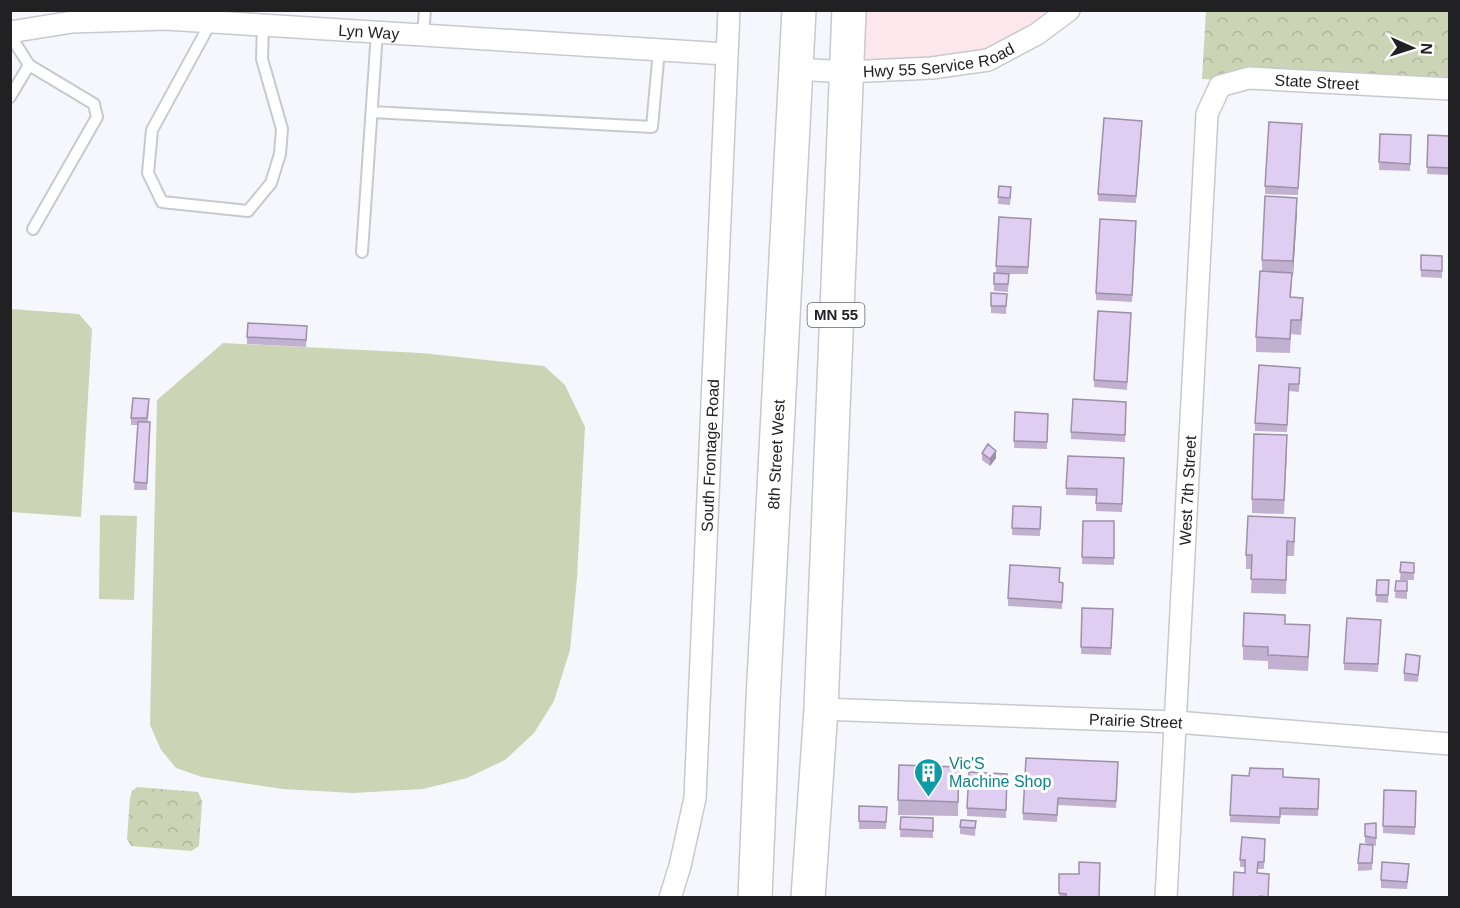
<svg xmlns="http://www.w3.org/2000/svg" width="1460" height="908" viewBox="0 0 1460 908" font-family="Helvetica,sans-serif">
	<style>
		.commercial { fill: #fce7ec }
		.forest { fill: url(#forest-crowns) }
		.pitch { fill: #cbd5b5 }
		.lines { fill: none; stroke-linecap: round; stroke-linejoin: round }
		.service-casing { stroke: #c8c9ce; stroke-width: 14 }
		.minor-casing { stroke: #c8c9ce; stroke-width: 24 }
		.trunk-casing { stroke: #c8c9ce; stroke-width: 36 }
		.service { stroke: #fff; stroke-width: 10 }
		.minor { stroke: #fff; stroke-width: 21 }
		.trunk { stroke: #fff; stroke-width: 33 }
		.wall { fill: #c1b0d0 }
		.shaded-wall { fill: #9d90a9 }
		.building { fill: #e0cdf2; stroke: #9d90a9; stroke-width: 1.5 }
		.labels { text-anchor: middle; stroke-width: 6; stroke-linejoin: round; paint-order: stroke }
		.shield { fill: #fff; stroke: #646465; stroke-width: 1.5 }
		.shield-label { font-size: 15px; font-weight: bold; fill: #212123 }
		.street-label { font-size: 16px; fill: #212123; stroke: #fff }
		.culture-label { font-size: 16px; fill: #0d838f; stroke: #fff; text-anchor: start }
	</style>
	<defs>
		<pattern id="forest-crowns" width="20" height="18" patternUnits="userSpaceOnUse" patternTransform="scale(1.5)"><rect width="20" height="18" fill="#cbd5b5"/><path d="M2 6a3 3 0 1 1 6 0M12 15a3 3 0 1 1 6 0" fill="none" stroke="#aeb79b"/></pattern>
	</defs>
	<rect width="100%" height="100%" fill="#f5f7fc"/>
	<path class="commercial" d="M849 11H1069L988 60 846 72Z"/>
	<path class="forest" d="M1206 11H1449V92L1202 79Z
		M137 787 198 792 202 801 199 846 191 851 131 846 127 839 130 798 132 791Z"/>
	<path class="pitch" d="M11 309 79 314 92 329 81 517 11 512Z
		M223 343 421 353 544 366 565 385 585 427 577 578 570 650 554 701 534 733 505 760 467 778 423 789 353 793 283 789 202 777 176 768 161 750 150 725 157 400Z
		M100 515 137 516 134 600 99 599Z"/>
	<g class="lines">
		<defs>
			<path id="service" d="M211 22 152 130 148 173 162 202 248 211 271 183 280 154 282 129 262 59 263 25
				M10 35 29 65 94 104 97 117 33 229
				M423 35 425 10
				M10 97 29 65
				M372 112 652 127 659 50
				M362 252 377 32"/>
			<g id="minor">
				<path id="s1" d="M10 32 72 22 166 19 726 54"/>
				<path id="s2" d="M796 69 846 72 932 68 988 60 1037 34 1069 10"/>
				<path id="s3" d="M821 709 1176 722 1450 744"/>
				<path id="s4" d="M670 898 680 866 695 798 729 10"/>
				<path id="s5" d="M1166 898 1207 114 1220 86 1249 78 1450 89"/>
			</g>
			<g id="trunk">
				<path id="s6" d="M755 898 763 700 799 10"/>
				<path d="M808 898 821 709 849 10"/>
			</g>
		</defs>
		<use href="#service" class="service-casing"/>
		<use href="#minor" class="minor-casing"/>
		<use href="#trunk" class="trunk-casing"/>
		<use href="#service" class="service"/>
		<use href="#minor" class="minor"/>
		<use href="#trunk" class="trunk"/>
	</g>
	<path class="wall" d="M1142 128 1136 203 1098 201V194Z
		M1302 131 1298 195 1265 194V186Z
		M1380 134 1411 135 1410 171 1379 170Z
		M1428 135 1449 136V175L1427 174Z
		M999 186 1011 194 1010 205 998 204Z
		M1297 212 1293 276H1292L1291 297 1303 312 1301 335 1291 334 1290 353 1256 352V337L1262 271V260Z
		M1031 219 1028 274H1006H1009L1008 292 994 291V273H996V266Z
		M1136 229 1132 302 1096 300V293Z
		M1421 255 1442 256V278L1421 277Z
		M1007 294 1006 314 991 313V306Z
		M1131 321 1127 390 1094 387V380Z
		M307 333 306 347 247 344V337Z
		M1300 368 1299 392 1289 391 1287 432 1255 431V423Z
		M1126 402 1125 442 1071 439V432Z
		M149 406 148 422 147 490H134L138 425H131V418Z
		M1015 412 1048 414 1047 449 1014 448Z
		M1287 450 1284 514 1252 513V499Z
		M982 453 996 458 990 466 982 460Z
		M1124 458 1122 512 1096 511V496L1066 495V488Z
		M1013 506 1041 507 1040 536 1012 535Z
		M1083 521H1114V565L1082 564Z
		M1295 532 1294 556H1287L1286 594 1251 593 1252 569H1246V555Z
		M1401 562 1414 563V580H1400Z
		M1377 580H1389L1388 603 1376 602Z
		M1396 581H1407V599L1395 598Z
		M1059 582 1063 583 1062 609 1008 606V598Z
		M1082 608 1113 609 1111 655 1081 654Z
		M1381 620 1378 672 1344 670V663Z
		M1285 624 1310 639 1308 671 1268 669V661L1243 660V646Z
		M1420 663 1418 682 1404 681V673Z
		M899 765 959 767 958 816 898 815Z
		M1118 770 1116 808 1058 805 1057 822 1023 820V813Z
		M1007 774 1006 818 967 816V808Z
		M1232 775 1319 779 1318 816 1280 815V824L1230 822Z
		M1384 790 1416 791 1415 835 1383 833Z
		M859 806 887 807 886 829H859Z
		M901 817 933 818V838L900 837Z
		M976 821 975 836 960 834V827Z
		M1376 823V846L1373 845 1372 870 1358 871V863L1371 845 1365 843V824Z
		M1265 839 1264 869H1258V873L1269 881 1268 897H1233L1245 873V867H1240V860Z
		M1409 871 1407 889 1381 888V880Z
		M1059 874 1099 897H1059Z"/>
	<path class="shaded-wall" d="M1297 198V212L1293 276V261Z
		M996 451V458L990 466V459Z"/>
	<path class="building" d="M1104 118 1142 121 1136 196 1098 194Z
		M1269 122 1302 124 1298 188 1265 186Z
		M1380 134 1411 135 1410 164 1379 162Z
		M1428 135 1449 136V168L1427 167Z
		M999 186 1011 187 1010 198 998 197Z
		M1265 196 1297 198 1293 261 1262 260Z
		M999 217 1031 219 1028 267 996 266Z
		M1100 219 1136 221 1132 295 1096 293Z
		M1421 255 1442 256V271L1421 270Z
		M1260 271 1292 273 1290 297 1303 298 1301 320H1291L1290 339 1256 337Z
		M994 273 1009 274 1008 284H994Z
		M991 293 1007 294 1006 306H991Z
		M1098 311 1131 313 1127 382 1094 380Z
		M248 323 307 326 306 340 247 337Z
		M1259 365 1300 368 1299 384H1289L1287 425 1255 423Z
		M133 398 149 399 147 418H131Z
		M1073 399 1126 402 1125 435 1071 432Z
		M1015 412 1048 414 1047 442 1014 441Z
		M138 422H150L147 483 134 482Z
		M1254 434 1287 435 1284 500 1252 499Z
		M988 444 996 451 990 459 982 453Z
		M1068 456 1124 458 1122 504 1096 503 1097 489 1066 488Z
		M1013 506 1041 507 1040 529 1012 528Z
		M1248 516 1295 518 1294 542 1287 541 1286 580 1251 579 1252 555H1246Z
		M1083 521H1114V558L1082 557Z
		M1401 562 1414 563V573L1400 572Z
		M1010 565 1060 568 1059 582 1063 583 1062 602 1008 598Z
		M1377 580H1389L1388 595H1376Z
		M1396 581H1407V591H1395Z
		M1082 608 1113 609 1111 648 1081 647Z
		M1244 613 1285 615V624L1310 625 1308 657 1268 655V647L1243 646Z
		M1347 618 1381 620 1378 664 1344 663Z
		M1406 654 1420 656 1418 675 1404 673Z
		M1026 758 1118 762 1116 801 1058 798 1057 815 1023 813Z
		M899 765 959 767 958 802 898 800Z
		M1250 768 1283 769V777L1319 779 1318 809 1280 808V817L1230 815 1232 775 1249 776Z
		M969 772 1007 774 1006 810 967 808Z
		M1384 790 1416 791 1415 827 1383 826Z
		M859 806 887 807 886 822 859 821Z
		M901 817 933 818V831L900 829Z
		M961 820 976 821 975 828 960 827Z
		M1376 823V838L1365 836V824Z
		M1242 837 1265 839 1264 862H1258L1257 873 1269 874 1268 897 1260 896V897H1233L1234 872 1245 873V860H1240Z
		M1360 844 1373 845 1372 863H1358Z
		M1079 862 1100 863 1099 897H1066V894L1059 893V874H1079Z
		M1382 862 1409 864 1407 882 1381 880Z"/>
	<defs>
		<symbol id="building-pin" viewBox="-11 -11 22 30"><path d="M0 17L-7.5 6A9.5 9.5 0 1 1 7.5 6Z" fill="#0f9aa8" stroke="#fff"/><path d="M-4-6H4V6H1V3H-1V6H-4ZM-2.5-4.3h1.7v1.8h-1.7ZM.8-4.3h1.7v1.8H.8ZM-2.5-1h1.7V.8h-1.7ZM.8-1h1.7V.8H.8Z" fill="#fff"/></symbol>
	</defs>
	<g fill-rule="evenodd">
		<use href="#building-pin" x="912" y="756" width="33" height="45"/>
	</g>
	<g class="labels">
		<rect class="shield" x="807.5" y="303" width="57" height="24" rx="4.5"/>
		<g class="shield-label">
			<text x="836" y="320">MN 55</text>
		</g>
		<g class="street-label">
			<text dy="6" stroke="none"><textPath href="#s1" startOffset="360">Lyn Way</textPath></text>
			<text dy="6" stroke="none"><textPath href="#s2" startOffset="144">Hwy 55 Service Road</textPath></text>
			<text dy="6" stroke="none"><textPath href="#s5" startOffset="914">State Street</textPath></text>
			<text dy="6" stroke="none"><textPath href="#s6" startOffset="444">8th Street West</textPath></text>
			<text dy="6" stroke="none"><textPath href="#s4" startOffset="446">South Frontage Road</textPath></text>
			<text dy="6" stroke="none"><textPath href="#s5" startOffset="408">West 7th Street</textPath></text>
			<text dy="6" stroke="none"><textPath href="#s3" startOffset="315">Prairie Street</textPath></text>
		</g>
		<g class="culture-label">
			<text x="949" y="769">Vic'S<tspan x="949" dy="18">Machine Shop</tspan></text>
		</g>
	</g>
	<rect width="1460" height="908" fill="none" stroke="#212123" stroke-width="24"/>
	<g transform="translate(1412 48) rotate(93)" stroke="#ffffff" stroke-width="4.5" paint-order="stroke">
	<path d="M0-4.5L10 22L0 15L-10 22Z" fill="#212123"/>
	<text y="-9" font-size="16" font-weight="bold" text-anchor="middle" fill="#212123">N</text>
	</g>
</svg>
